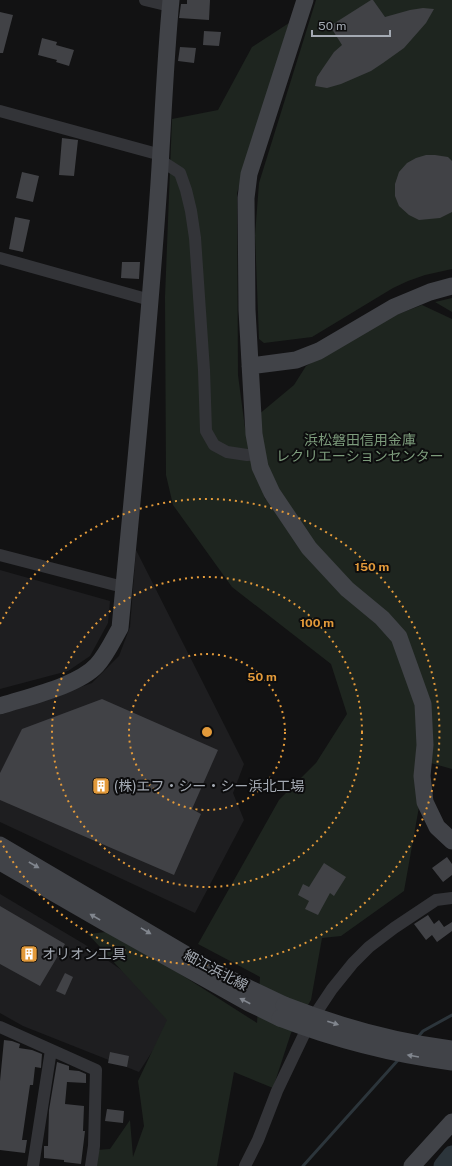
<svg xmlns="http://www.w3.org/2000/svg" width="452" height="1166" viewBox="0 0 452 1166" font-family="'Public Sans','Noto Sans JP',sans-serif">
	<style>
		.built { fill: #1e1e20 }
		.green { fill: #1e251f }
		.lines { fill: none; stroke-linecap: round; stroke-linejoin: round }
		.stream { stroke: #2c353b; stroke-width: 3 }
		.river { stroke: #2c353b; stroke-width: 19 }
		.building { fill: #414246 }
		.street { stroke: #333438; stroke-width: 12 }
		.secondary { stroke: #414348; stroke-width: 17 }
		.secondary-bridge { stroke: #414348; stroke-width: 17 }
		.oneway { fill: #81868e }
		.ring { fill: none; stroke: #e39a3a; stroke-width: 2; stroke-dasharray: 2 4 }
		.labels { text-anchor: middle; stroke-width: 4; stroke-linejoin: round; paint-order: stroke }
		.park-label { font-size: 14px; fill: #7d9c7c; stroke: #0d0d0e }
		.poi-label { font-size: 14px; fill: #a4aab3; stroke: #0d0d0e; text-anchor: start }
		.street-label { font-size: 14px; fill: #a4aab3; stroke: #0d0d0e }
		.centre { fill: #e39a3a; stroke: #0d0d0e; stroke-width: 2 }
		.ring-label { font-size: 12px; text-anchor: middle; font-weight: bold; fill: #e39a3a; stroke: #0d0d0e; stroke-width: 4; stroke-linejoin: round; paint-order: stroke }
	</style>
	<rect width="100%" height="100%" fill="#121213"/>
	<path class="built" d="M136 550 244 764 233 793 244 820 195 913 0 822V715L92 683 119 656 130 627Z
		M0 570 110 601 108 623 90 656 68 671 0 689Z
		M0 894 84 944 179 1010 139 1072 23 1026 0 1013Z"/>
	<path class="green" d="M316 0H452V269L425 275 408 281 393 288 312 337 264 343 259 339 255 235 259 183Z
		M289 23 237 193 238 375 245 428 265 499 294 515 265 465 258 415 294 385 306 366 393 316 422 305 452 319V769L427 762 404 891 341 936 322 938 311 1000 291 1033 273 1088 234 1072 217 1166H95L97 1150 110 1149 130 1120 133 1157 144 1126 138 1081 167 1020 88 934 106 932 174 970 257 1023 260 977 198 944 279 800 316 763 347 714 331 664 232 587 173 505 166 475 165 297 172 119 218 110 252 47Z
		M452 298V312L435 302Z"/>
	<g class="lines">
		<path class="stream" d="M417 1038 423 1031 452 1015
			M303 1166 399 1059"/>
		<path class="river" d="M443 1166 452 1155"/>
	</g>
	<path class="building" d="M187 0H210L209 20 179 18 181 4H187Z
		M371 0H373L385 17 410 10 423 8 434 9 426 23 404 48 383 63 371 71 341 84 327 88 315 86 317 77 323 68 334 52 342 45 330 26Z
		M0 12 13 15 3 53H0Z
		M204 31 221 32 219 46 203 45Z
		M42 38 57 42 56 45 74 50 69 66 56 62 57 60 38 55Z
		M180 47 196 48 194 63 178 61Z
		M62 138 78 140 74 176 59 175Z
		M426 155H435L448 157 452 161V212L440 218 419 220 409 215 399 206 395 196V184L399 172 407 163 416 158Z
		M22 172 39 176 33 202 16 198Z
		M15 217 30 220 23 252 9 249Z
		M122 262H140L139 279 121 278Z
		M102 699 218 750 192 809 201 814 174 875 0 800V773L22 729Z
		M447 857 452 864V875L443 882 432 868Z
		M324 863 346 877 334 896 330 893 318 915 305 909 309 901 298 895 303 884 309 887Z
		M0 906 65 944 40 986 0 964Z
		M428 915 434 924 439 920 444 927 452 922V931L437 942 432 935 426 940 414 924Z
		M65 973 73 977 65 995 56 991Z
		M4 1040 12 1041 20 1044 19 1048 32 1050 42 1054 41 1068 35 1067 33 1085H30L22 1140H27L25 1153 0 1150V1081Z
		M110 1052 129 1056 127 1067 108 1063Z
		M57 1062 69 1066V1070L79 1071 86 1074V1083L67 1082 65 1104 84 1106 83 1131H85L81 1164 64 1162V1160L44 1158V1146H48L49 1110Z
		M107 1109 124 1111 123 1123 105 1121Z"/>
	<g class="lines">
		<path class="street" d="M145 0 170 6
			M0 111 161 155
			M160 160 180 173 186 190 191 211 195 238 204 370 206 431 214 445 227 452 247 455 257 454
			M0 258 150 300
			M0 555 123 587
			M0 1027 96 1070 94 1146 91 1166
			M33 1166 51 1050
			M245 1166 258 1140 277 1091 310 1022 332 989 353 963 369 947 394 928 436 900 452 898"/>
		<path class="secondary" d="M305 0 249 174 246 198 247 310 254 434 260 467 272 493 309 548 347 589 382 618 399 637 423 704 425 745 422 776 425 802 437 827 452 841
			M250 366 296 360 319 351 394 307 430 292 452 286
			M0 706C27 697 78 686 97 665 107 654 113 640 120 628 134 480 149 332 159 183 163 122 165 61 171 0
			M0 845 219 974 284 1005
			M0 862 104 922 249 1003 280 1018
			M412 1166 452 1122"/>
		<path class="secondary-bridge" d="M284 1005C338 1026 394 1042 452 1049
			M280 1018C337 1040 392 1054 452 1062"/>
	</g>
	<defs><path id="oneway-solid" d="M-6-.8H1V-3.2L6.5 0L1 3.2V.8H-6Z"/></defs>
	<g class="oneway">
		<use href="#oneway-solid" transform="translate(34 865) rotate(30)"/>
		<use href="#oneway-solid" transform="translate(95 917) rotate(-150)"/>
		<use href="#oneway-solid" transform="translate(146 931) rotate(31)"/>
		<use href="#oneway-solid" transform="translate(245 1001) rotate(-152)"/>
		<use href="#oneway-solid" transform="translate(333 1023) rotate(18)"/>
		<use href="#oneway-solid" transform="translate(413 1056) rotate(-170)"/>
	</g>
	<g class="ring">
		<circle cx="207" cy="732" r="78"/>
		<circle cx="207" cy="732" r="155"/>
		<path d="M0 624A233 233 0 1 1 0 840"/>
	</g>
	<defs>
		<symbol id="building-square" viewBox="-11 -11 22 22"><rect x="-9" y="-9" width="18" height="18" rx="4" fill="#e39a3a" stroke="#0d0d0e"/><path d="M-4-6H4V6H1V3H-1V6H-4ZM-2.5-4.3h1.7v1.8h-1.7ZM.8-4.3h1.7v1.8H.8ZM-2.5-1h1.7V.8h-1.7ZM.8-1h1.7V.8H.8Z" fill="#fff"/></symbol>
	</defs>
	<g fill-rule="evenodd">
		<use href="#building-square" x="91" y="776" width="20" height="20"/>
		<use href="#building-square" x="19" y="944" width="20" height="20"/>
	</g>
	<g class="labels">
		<g class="park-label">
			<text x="360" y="445">浜松磐田信用金庫<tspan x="360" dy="16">レクリエーションセンター</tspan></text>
		</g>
		<g class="poi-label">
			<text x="114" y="791">(株)エフ・シー・シー浜北工場</text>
			<text x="42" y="959">オリオン工具</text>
		</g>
		<g class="street-label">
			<text transform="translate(216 970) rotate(28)" y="5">細江浜北線</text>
		</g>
	</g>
	<circle cx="207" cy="732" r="6" class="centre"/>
	<g class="ring-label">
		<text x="372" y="571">150 m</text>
		<text x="317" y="627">100 m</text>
		<text x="262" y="681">50 m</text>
	</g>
	<path d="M312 30v6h78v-6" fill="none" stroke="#a4aab3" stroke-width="2"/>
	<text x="318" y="30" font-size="12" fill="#a4aab3" stroke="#0d0d0e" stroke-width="3" paint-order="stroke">50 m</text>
</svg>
